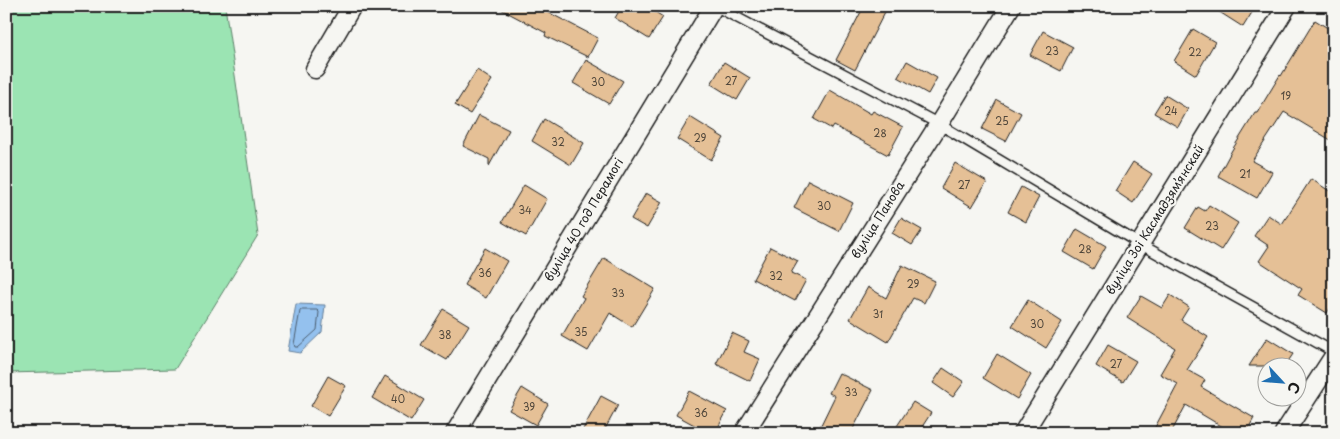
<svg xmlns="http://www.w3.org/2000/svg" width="1340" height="439" viewBox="0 0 1340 439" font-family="'Playpen Sans',sans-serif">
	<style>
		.green { fill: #9be4b3; stroke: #5c8068 }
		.water { fill: #94c1ee; stroke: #647f9a }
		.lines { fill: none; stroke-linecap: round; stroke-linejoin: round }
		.shore { stroke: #4c5e70; stroke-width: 1 }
		.building { fill: #e5c096; stroke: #1c1c1c }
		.service-casing { stroke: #1c1c1c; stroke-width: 12 }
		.minor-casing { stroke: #1c1c1c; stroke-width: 21 }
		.service { stroke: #f6f6f2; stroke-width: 9 }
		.minor { stroke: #f6f6f2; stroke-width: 18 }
		.labels { text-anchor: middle; stroke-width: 4.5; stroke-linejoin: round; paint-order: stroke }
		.number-label { font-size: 10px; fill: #4e453a }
		.street-label { font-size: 12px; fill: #1c1c1c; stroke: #f6f6f2 }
	</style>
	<rect width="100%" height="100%" fill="#f6f6f2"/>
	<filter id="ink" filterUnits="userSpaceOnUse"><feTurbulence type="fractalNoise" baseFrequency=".02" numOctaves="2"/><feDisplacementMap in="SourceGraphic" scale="10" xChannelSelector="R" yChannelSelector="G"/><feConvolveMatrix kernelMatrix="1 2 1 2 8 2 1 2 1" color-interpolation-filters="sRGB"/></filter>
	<g filter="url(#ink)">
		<path class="green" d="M6 6H225L258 235 175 369 6 373Z"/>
		<path class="water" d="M296 304 325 305 322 332 300 353 288 351Z"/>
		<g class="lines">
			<path class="shore" d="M302 310H317L319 312 317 330 298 347H295L294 344 300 311Z"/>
		</g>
		<path class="building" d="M495 6H536L598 38 588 57 545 36 546 33Z
			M622 6H646L663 17 649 39 615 18Z
			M864 6H888L855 70 836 60Z
			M1210 6H1256L1243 27Z
			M1315 20 1334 32V142L1284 112 1252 161 1272 172 1257 198 1218 176 1232 150 1255 113H1257L1280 75 1281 76Z
			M1193 29 1215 42 1196 75 1174 61Z
			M1043 31 1073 47 1061 71 1030 55Z
			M586 60 623 81 609 104 573 83Z
			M907 61 937 78 928 94 898 77Z
			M724 62 750 78 737 100 711 84Z
			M477 70 492 80 470 114 455 105Z
			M830 90 871 114 873 111 903 127 888 155 834 126 832 129 814 119Z
			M1165 95 1188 109 1178 127 1154 113Z
			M997 100 1021 113 1006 141 982 129Z
			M479 115 509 130 489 166V159L463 146Z
			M690 117 724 138 711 160 677 139Z
			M544 119 584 143 571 165 532 141Z
			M1133 162 1152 174 1133 203 1115 191Z
			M955 163 987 182 972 207 941 188Z
			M1311 179 1334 194V302L1327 313 1298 295 1302 289 1259 261 1269 246 1254 236 1268 215 1282 224Z
			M808 180 853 203 839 231 794 208Z
			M524 185 547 199 526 236 502 222Z
			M1021 187 1039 197 1026 222 1008 212Z
			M646 193 662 202 647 228 631 219Z
			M1209 205 1238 223 1221 250 1185 228 1198 207 1205 211Z
			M901 218 922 230 912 245 892 233Z
			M1077 229 1106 246 1093 269 1064 252Z
			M770 247 798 261 791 273 806 280 795 301 753 279Z
			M485 248 507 261 486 298 464 285Z
			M604 258 655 289 632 327 610 313 588 351 562 336 584 298 581 296Z
			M902 265 935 281 924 303 913 298 888 342 850 319 868 287 886 298Z
			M1170 295 1189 307 1181 320 1208 337 1187 370 1205 380 1201 387 1254 418 1246 433H1233L1186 405 1171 433H1152L1178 384 1160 374 1175 348 1127 318 1141 296 1162 308Z
			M1028 300 1062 322 1046 348 1012 326Z
			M443 309 469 325 447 360 421 345Z
			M732 333 749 341 744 352 760 359 750 381 716 364Z
			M1267 338 1293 354 1285 366H1249Z
			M1108 345 1136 361 1123 382 1096 366Z
			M997 354 1031 375 1017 399 983 378Z
			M943 368 964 382 953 397 933 383Z
			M839 373 873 390 851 433H817L835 396 829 393Z
			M328 376 346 386 328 416 311 406Z
			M385 376 424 400 411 421 372 398Z
			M522 388 548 404 536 425 509 410Z
			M689 391 727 411 715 433H709L676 415Z
			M601 396 618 405 603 433H581Z
			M913 402 931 413 918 433H909L897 426Z"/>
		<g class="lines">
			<defs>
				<path id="service" d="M715 6 939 124 1140 244 1334 352"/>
				<path id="minor" d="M315 69 352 6
					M455 433 714 6
					M744 433 939 124 1011 6
					M1023 433 1287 6
					M1284 433 1334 356"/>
			</defs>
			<use href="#service" class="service-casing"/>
			<use href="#minor" class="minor-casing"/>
			<use href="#service" class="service"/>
			<use href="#minor" class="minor"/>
		</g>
	</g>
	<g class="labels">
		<g class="number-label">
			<text x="1052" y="55">23</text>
			<text x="1195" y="56">22</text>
			<text x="731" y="85">27</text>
			<text x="598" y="86">30</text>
			<text x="1286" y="100">19</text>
			<text x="1171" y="115">24</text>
			<text x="1002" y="125">25</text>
			<text x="880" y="137">28</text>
			<text x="700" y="142">29</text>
			<text x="558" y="146">32</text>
			<text x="1245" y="178">21</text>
			<text x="964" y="189">27</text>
			<text x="824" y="210">30</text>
			<text x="525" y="214">34</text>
			<text x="1212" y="230">23</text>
			<text x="1085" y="253">28</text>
			<text x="485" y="277">36</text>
			<text x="776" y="280">32</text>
			<text x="913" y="288">29</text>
			<text x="618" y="297">33</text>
			<text x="878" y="318">31</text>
			<text x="1037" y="328">30</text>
			<text x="581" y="336">35</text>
			<text x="445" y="339">38</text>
			<text x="1116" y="368">27</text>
			<text x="851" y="396">33</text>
			<text x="398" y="403">40</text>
			<text x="529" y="411">39</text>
			<text x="701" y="417">36</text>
		</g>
		<g class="street-label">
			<text transform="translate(584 220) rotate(-59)" y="4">вуліца 40 год Перамогі</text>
			<text transform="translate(878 220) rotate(-58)" y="4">вуліца Панова</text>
			<text transform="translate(1155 220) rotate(-58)" y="4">вуліца Зоі Касмадзямʼянскай</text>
		</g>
	</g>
	<rect width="1340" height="439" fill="none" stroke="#f6f6f2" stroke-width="25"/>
	<rect x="12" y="12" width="1315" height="414" fill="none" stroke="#1c1c1c" stroke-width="2" filter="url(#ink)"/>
	<g transform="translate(1282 382) rotate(116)"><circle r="24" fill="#f6f6f2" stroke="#9f9f9c"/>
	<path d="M0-4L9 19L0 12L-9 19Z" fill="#1f6fb2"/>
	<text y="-8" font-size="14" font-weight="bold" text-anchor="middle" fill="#1c1c1c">С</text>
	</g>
</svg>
